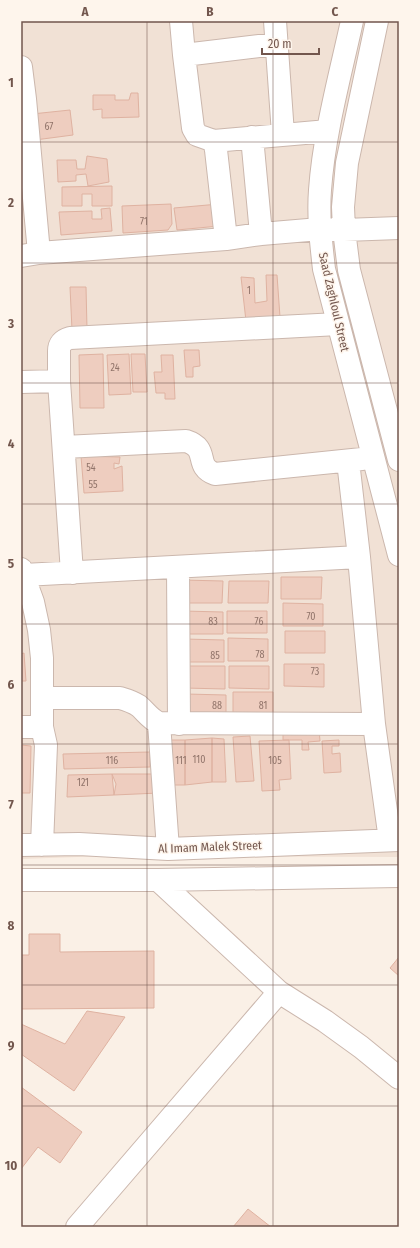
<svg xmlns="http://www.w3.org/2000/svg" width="420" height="1248" viewBox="0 0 420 1248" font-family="'Fira Sans Condensed',sans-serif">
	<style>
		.residential { fill: #f1e1d5 }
		.building { fill: #eecdbf; stroke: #dfb2a1 }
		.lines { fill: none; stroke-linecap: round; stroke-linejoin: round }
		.minor-casing { stroke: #cbb7ad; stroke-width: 24 }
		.minor { stroke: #fff; stroke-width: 22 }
		.grid { fill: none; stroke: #72564d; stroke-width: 1; stroke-opacity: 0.55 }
		.labels { text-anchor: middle; stroke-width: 3; stroke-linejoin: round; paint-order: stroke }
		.number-label { font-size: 10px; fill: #91746a }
		.street-label { font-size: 12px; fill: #72564d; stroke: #fef5ec }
		.neatline { fill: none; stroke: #72564d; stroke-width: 1.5 }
		.grid-label { font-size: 13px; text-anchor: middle; font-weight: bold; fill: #72564d }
	</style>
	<rect width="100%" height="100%" fill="#faf0e6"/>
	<path class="residential" d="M21 21H399V857L105 856 21 859Z"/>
	<path class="building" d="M131 93H138L139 117 102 118V109L93 110V95H115V100H129Z
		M70 110 73 135 35 140 32 114Z
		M87 156 107 159 109 182 88 186 86 174 76 175V181L58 182 57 160H76L77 169H85Z
		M112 186V206H92V194H82V206H62V187Z
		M171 204 172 224 168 230 123 233 122 206Z
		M219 204V226L177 230 174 208Z
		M110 208 112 231 61 235 59 212 92 211V219H102L101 209Z
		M266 275H277L280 317 246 321 241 277 254 278 255 303 267 301Z
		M70 287H86L87 329 72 330Z
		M184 350H199L200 366 193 367V377H186Z
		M103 354 104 408H80L79 355Z
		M129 354 131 394 109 395 107 355Z
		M131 354H145L147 392H133Z
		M161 355H173L175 399H165V393H156L154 372H162Z
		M81 456 120 457 119 464 114 463V469L122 466 123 491 84 493Z
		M281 577H322L321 599H281Z
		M182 580 223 581 222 603H182Z
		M229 581H269L268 603H228Z
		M283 603 323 604V626H283Z
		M183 611 223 612V634H183Z
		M227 611H267V633H227Z
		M285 631H325V653H285Z
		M228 638 268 639V661H228Z
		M184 639 224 640V662H184Z
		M24 653 26 681H21V654Z
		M284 664H324V687L284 686Z
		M185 666H225V689L184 688Z
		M229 666H269V689L229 688Z
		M233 692H273V715L233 714Z
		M186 694 226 695V717H186Z
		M283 726 319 729 320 741 308 742 309 750H302V740H283Z
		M250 736 254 781 236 782 233 737Z
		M212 738V782L185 785V740Z
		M212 738 224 739 226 782H212Z
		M165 740H185V785H167Z
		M289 740 291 779 279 780 280 790 262 791 259 741Z
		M339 740V746H332V754L340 753 341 772 324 773 322 741Z
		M21 745 31 746 30 793H21Z
		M150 752V767L64 769 63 754Z
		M112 774H158L159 793 114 795 116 784Z
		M112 774 114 795 67 797 68 775Z
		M29 934H60V952L154 951V1008L21 1009V955H29Z
		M399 957V976L390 968Z
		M87 1011 125 1017 74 1091 21 1054V1024L65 1044Z
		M21 1087 82 1132 60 1163 38 1147 21 1169Z
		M248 1209 271 1227H233Z"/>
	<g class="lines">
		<defs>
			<path id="minor" d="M181 21 184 55 193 128 197 135 214 141 216 150 226 239
				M275 21 283 134
				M352 21C340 76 324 134 320 190 318 216 321 243 324 269L399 555
				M377 21 347 163 343 207 344 230 349 270 399 460
				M184 55 276 44
				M21 67 25 99 39 253
				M252 137 261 234
				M214 141 328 131
				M21 256 39 253 226 239 261 234 320 229 344 230 399 228
				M21 382 59 381
				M64 447 186 441C211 449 193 466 215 474L362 459
				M348 461 359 557 374 724 390 840
				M178 567 179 724
				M21 569 33 602 39 630 42 658V727L46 745 42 845
				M72 573 59 381V351C59 344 63 340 70 338L338 324
				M24 575 359 557
				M42 698H120C127 700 133 702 139 706 146 712 150 719 159 723L374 724
				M159 723 168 849
				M21 727H42
				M21 845 79 844 168 849 399 840
				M21 880H158L399 876
				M158 880 279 992
				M77 1227 279 992 325 1021 361 1047 399 1078"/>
		</defs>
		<use href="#minor" class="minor-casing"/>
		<use href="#minor" class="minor"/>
	</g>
	<path class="grid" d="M147 21V1227M273 21V1227M21 142H399M21 263H399M21 383H399M21 504H399M21 624H399M21 744H399M21 865H399M21 985H399M21 1106H399"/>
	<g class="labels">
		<g class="number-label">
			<text x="49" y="130">67</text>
			<text x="144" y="225">71</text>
			<text x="249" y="294">1</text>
			<text x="115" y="371">24</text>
			<text x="91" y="471">54</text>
			<text x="93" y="488">55</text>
			<text x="311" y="620">70</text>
			<text x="213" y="625">83</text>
			<text x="259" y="625">76</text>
			<text x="260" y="658">78</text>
			<text x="215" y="659">85</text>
			<text x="315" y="675">73</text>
			<text x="217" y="709">88</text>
			<text x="263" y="709">81</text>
			<text x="199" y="763">110</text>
			<text x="112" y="764">116</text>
			<text x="181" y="764">111</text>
			<text x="275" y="764">105</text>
			<text x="83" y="786">121</text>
		</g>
		<g class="street-label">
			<text transform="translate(334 302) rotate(77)" y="4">Saad Zaghloul Street</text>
			<text transform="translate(210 847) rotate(-2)" y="4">Al Imam Malek Street</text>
		</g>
	</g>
	<rect width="420" height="1248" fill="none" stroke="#fef5ec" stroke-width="44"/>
	<path d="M262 48v6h57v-6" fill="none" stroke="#72564d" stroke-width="2"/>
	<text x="268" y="48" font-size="12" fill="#72564d" stroke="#fef5ec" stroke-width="3" paint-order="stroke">20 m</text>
	<rect x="22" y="22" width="376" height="1204" class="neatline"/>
	<g class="grid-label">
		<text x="85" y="16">A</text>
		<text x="210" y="16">B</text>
		<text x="335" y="16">C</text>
		<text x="11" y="87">1</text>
		<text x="11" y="207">2</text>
		<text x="11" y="328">3</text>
		<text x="11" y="448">4</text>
		<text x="11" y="568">5</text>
		<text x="11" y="689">6</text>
		<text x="11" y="809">7</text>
		<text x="11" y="930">8</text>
		<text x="11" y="1050">9</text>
		<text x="11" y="1170">10</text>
	</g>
</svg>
